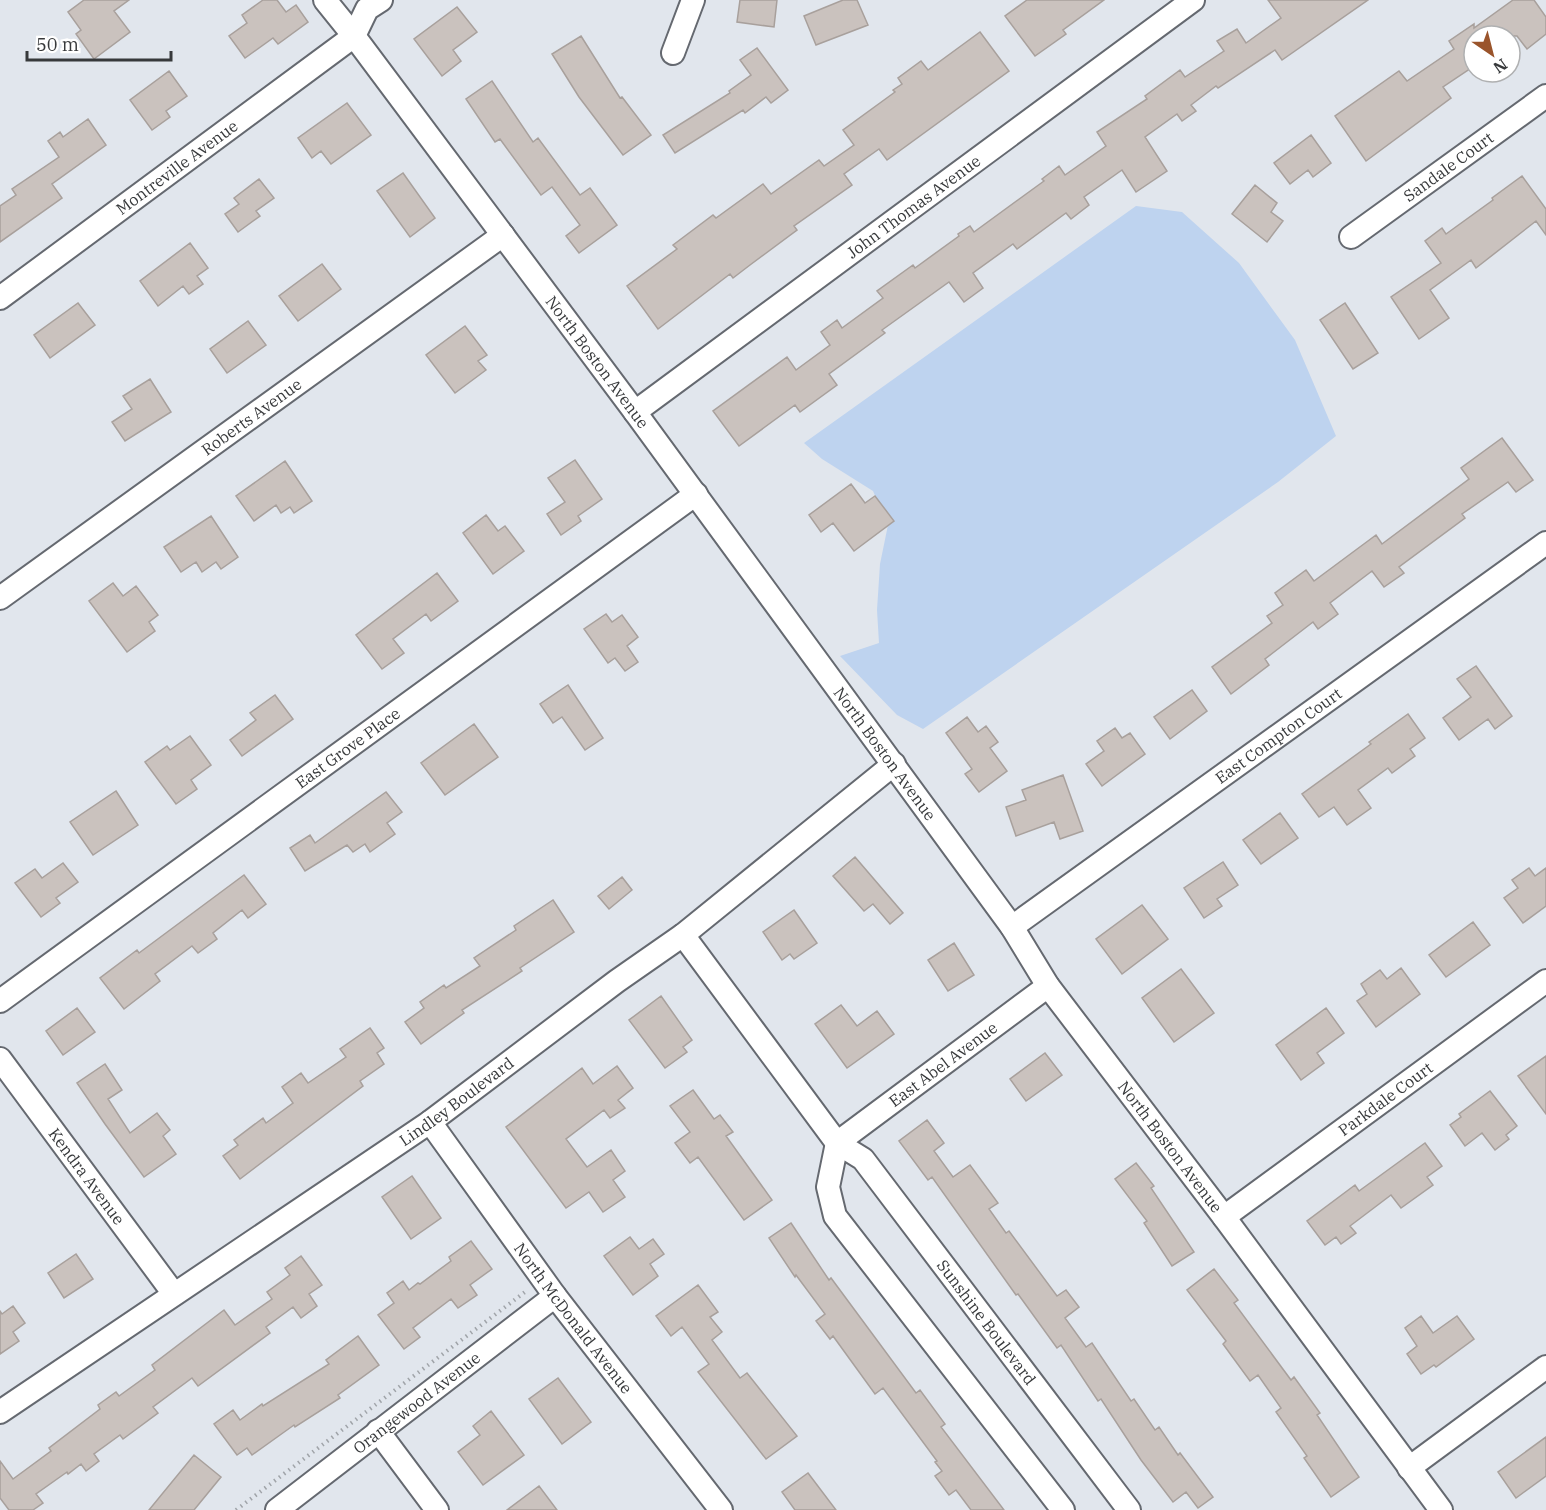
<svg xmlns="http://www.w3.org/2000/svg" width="1546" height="1510" viewBox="0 0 1546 1510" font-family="'IBM Plex Serif',serif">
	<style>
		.green { fill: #bed3ef }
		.building { fill: #cac2be; stroke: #a8a09c; stroke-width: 1.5 }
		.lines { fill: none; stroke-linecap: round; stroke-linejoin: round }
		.minor-casing { stroke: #656970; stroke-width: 26 }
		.path { stroke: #a0a4a9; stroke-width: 4; stroke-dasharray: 1.5 4.5; stroke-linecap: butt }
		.minor { stroke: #fff; stroke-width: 22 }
		.labels { text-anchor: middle; stroke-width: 6; stroke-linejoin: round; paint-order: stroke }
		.street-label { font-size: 16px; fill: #37393b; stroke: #fff }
	</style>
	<rect width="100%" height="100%" fill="#e1e6ed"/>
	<path class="green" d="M1136 206 1182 212 1239 263 1295 340 1336 436 1278 482 923 729 897 715 840 656 879 643 877 610 880 564 888 525 873 491 822 459 804 443Z"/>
	<path class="building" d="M84 0H129L114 11 130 32 94 59 76 34 81 30 68 12Z
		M263 0H277L286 12 296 5 308 22 278 44 273 38 245 58 229 36 247 23 242 15Z
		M740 0H777L774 27 737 22Z
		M843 0H857L868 25 816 45 804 16Z
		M1027 0H1104L1063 30 1066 34 1035 56 1005 16Z
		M1268 0H1368L1282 60 1275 50 1218 88 1216 86 1191 105 1196 111 1182 121 1177 114 1145 137 1167 171 1136 192 1122 170 1084 197 1089 205 1071 219 1066 213 1017 249 1013 244 973 273 983 288 964 302 949 282 882 330 885 333 829 374 837 385 800 412 795 405 739 446 713 411 787 357 796 370 830 345 821 332 837 320 842 328 883 298 877 291 913 265 915 268 959 236 958 234 970 226 974 232 1044 181 1042 179 1059 166 1065 175 1106 146 1097 132 1147 99 1145 96 1180 70 1185 77 1224 51 1217 41 1237 29 1246 43 1281 18Z
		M1513 0H1534L1546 17V34L1527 49 1517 36H1474V66L1443 87 1451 98 1366 161 1335 116 1399 71 1407 81 1454 49 1449 41 1474 24V28Z
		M457 7 477 32 453 50 461 61 442 76 414 39Z
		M980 32 1009 71 887 160 879 149 844 174 852 185 794 226 797 230 750 265 733 278 730 274 658 329 627 286 677 249 673 245 713 215 716 218 763 184 771 194 819 160 824 166 854 145 843 130 895 92 893 90 902 84 898 78 921 61 928 70Z
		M581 36 620 98 622 97 651 135 623 155 579 97 552 54Z
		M757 48 788 90 771 103 766 97 745 113 743 110 675 153 663 135 730 93 729 91 751 75 740 60Z
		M169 71 187 96 166 111 170 117 152 130 130 100Z
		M492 81 533 142 538 138 580 195 590 188 617 225 579 253 566 236 580 225 552 187 541 195 500 139 495 142 466 99Z
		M347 103 371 135 331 164 321 151 312 158 298 138Z
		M88 119 106 145 52 184 62 198 0 242V206L16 195 12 189 59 157 48 141 60 132 63 137Z
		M1311 135 1331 163 1313 177 1308 170 1290 184 1274 163Z
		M403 173 435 218 410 237 377 191Z
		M1522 176 1546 209V235L1536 221 1476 268 1471 260 1430 290 1449 318 1419 339 1391 297 1441 263 1425 241 1442 228 1446 234 1493 200 1492 198Z
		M259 179 274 198 256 211 260 216 238 232 225 214 239 204 234 198Z
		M1255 185 1277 203 1271 212 1283 221 1267 242 1232 214Z
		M190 243 208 268 197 276 203 284 189 294 183 286 158 306 140 281Z
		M322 264 341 289 298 321 279 296Z
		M78 303 95 325 50 358 34 335Z
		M1345 303 1378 353 1353 369 1320 320Z
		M248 321 266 345 227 373 210 349Z
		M465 326 487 355 478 361 486 370 455 393 426 355Z
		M150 379 171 412 125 441 112 422 132 409 123 396Z
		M1502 438 1533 480 1516 492 1508 482 1462 514 1465 518 1399 567 1404 573 1384 587 1372 571 1330 603 1338 614 1318 629 1313 622 1265 659 1269 665 1231 694 1212 667 1272 623 1267 616 1283 605 1275 593 1306 570 1314 581 1376 535 1382 544 1469 479 1461 468Z
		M575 460 602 499 578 516 581 521 561 535 547 514 565 502 548 478Z
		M285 461 312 501 294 513 290 507 281 513 276 505 254 521 236 496Z
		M851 484 865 503 875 496 894 521 854 551 833 523 821 532 809 515Z
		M486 515 498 531 505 526 524 551 493 574 463 533Z
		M211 516 238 557 221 569 216 562 202 572 196 562 181 572 164 547Z
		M437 573 458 601 431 621 426 614 393 639 404 653 382 669 356 635Z
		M113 583 123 596 136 586 158 615 149 622 155 631 127 652 89 601Z
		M606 614 612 622 622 615 638 637 627 646 638 662 625 671 615 658 608 663 584 629Z
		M1476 666 1512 716 1495 729 1488 719 1459 740 1443 718 1471 697 1457 679Z
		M568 685 603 738 585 750 562 717 553 723 540 704Z
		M1192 690 1207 711 1170 739 1154 717Z
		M275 695 293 719 242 756 230 740 256 720 250 713Z
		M1408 714 1425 738 1410 749 1415 756 1392 773 1388 768 1358 790 1371 808 1347 825 1334 807 1319 817 1302 794 1371 744 1369 742Z
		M967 717 978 732 986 726 998 742 990 748 1007 771 979 792 965 774 972 769 946 733Z
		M474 724 498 757 445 795 421 763Z
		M1115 728 1122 738 1130 733 1145 754 1102 786 1086 764 1104 751 1097 741Z
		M190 736 211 765 191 780 197 789 176 804 145 762 167 746 170 750Z
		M1063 775 1083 831 1060 839 1054 822 1016 836 1006 807 1026 800 1022 790Z
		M116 791 138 825 93 855 70 822Z
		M386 792 402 812 387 823 395 834 370 852 365 844 353 852 347 845 305 871 290 848 310 835 315 843Z
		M1280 813 1298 838 1261 864 1243 840Z
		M855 857 903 913 890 924 873 904 864 911 833 876Z
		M1223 862 1238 885 1217 899 1222 906 1204 918 1184 888Z
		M63 863 78 882 56 898 60 903 41 917 15 883 35 869 42 878Z
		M1529 868 1535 876 1546 868V906L1523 923 1504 898 1518 888 1512 880Z
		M244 875 266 904 248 918 242 910 213 933 217 939 198 953 192 946 155 974 160 981 124 1009 100 978 137 950 139 953Z
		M622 877 632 890 609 909 598 896Z
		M553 900 574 932 520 968 522 971 462 1010 464 1013 421 1044 405 1022 424 1008 420 1002 444 985 446 988 480 966 474 958 516 930 514 926Z
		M1142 905 1168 939 1122 974 1096 939Z
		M794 910 817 943 794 959 790 954 782 960 763 932Z
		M1473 922 1490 945 1446 977 1429 955Z
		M954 943 974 975 948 991 928 960Z
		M1401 968 1420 994 1376 1027 1357 1001 1367 994 1361 984 1380 970 1387 979Z
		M1181 969 1214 1013 1174 1042 1142 998Z
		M661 996 692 1040 683 1047 687 1052 665 1068 629 1020Z
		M841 1005 857 1026 877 1011 894 1034 847 1068 815 1024Z
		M77 1008 95 1032 63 1055 46 1031Z
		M1326 1008 1344 1033 1317 1053 1324 1063 1301 1080 1276 1045Z
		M370 1028 384 1048 377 1053 384 1064 360 1081 363 1086 240 1179 223 1156 238 1145 234 1140 263 1118 266 1123 293 1103 282 1087 301 1073 308 1083 346 1057 340 1049Z
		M1045 1053 1062 1075 1026 1101 1010 1079Z
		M1546 1056V1114L1518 1076Z
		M105 1064 122 1090 108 1099 130 1133 157 1113 170 1130 163 1136 176 1154 144 1177 105 1124 77 1083Z
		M617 1066 633 1088 618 1100 625 1108 610 1118 604 1110 566 1139 587 1167 611 1150 625 1171 613 1180 625 1197 603 1212 589 1192 566 1208 506 1127 582 1068 593 1084Z
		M693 1090 714 1119 720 1115 733 1132 726 1136 772 1200 744 1220 698 1157 690 1163 675 1143 690 1132 670 1106Z
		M1490 1091 1517 1126 1506 1135 1509 1139 1495 1150 1482 1133 1465 1146 1450 1125 1461 1117 1459 1114Z
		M927 1120 944 1143 934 1151 953 1177 970 1165 998 1203 989 1209 1006 1233 1009 1231 1057 1296 1066 1290 1079 1307 1065 1318 1086 1347 1092 1343 1131 1401 1134 1399 1155 1430 1159 1427 1178 1455 1180 1453 1213 1497 1198 1508 1186 1492 1173 1502 1141 1460 1101 1399 1098 1401 1061 1345 1057 1348 1018 1294 1016 1295 932 1177 928 1180 899 1141Z
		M1425 1143 1442 1166 1427 1177 1433 1185 1401 1208 1391 1195 1350 1226 1356 1233 1341 1244 1336 1237 1325 1245 1307 1221 1355 1185 1359 1191Z
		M1136 1163 1154 1186 1151 1188 1194 1252 1172 1266 1144 1223 1147 1221 1115 1179Z
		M412 1176 441 1218 411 1239 382 1197Z
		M791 1223 829 1280 831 1278 916 1393 920 1390 945 1424 941 1427 1004 1510H971L956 1490 949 1495 935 1476 942 1471 935 1462 937 1461 883 1388 875 1394 833 1336 830 1339 816 1321 825 1314 796 1275 795 1277 769 1238Z
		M630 1237 639 1249 653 1239 664 1254 650 1264 658 1276 633 1295 604 1256Z
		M471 1241 492 1269 470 1285 477 1295 458 1308 451 1299 413 1328 420 1337 404 1349 378 1315 394 1303 387 1293 403 1281 409 1290 418 1283 420 1284 451 1261 449 1257Z
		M76 1254 93 1279 64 1298 48 1273Z
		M301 1256 322 1285 309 1294 317 1306 301 1318 293 1307 266 1327 270 1333 198 1386 192 1378 153 1407 158 1413 123 1439 120 1435 94 1454 99 1461 86 1471 81 1464 68 1474 67 1472 36 1494 43 1503 33 1510H9L0 1498V1461L13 1479 51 1451 49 1448 100 1409 98 1405 116 1392 119 1396 155 1370 152 1365 224 1310 235 1325 272 1299 267 1292 290 1275 285 1268Z
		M1214 1269 1238 1300 1234 1303 1291 1380 1294 1377 1320 1413 1317 1415 1359 1477 1331 1497 1304 1458 1307 1456 1276 1412 1281 1408 1258 1375 1250 1381 1223 1344 1226 1341 1187 1290Z
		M698 1285 718 1312 710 1317 722 1332 712 1340 740 1378 747 1373 797 1436 766 1459 698 1372 709 1364 682 1327 671 1336 656 1316Z
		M13 1306 25 1323 13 1332 19 1341 0 1354V1311L2 1314Z
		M1421 1316 1433 1333 1457 1316 1474 1339 1436 1367 1434 1365 1421 1374 1407 1354 1417 1346 1405 1328Z
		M358 1336 379 1365 338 1395 340 1398 295 1427 294 1425 252 1455 247 1448 237 1455 214 1424 233 1410 240 1420 262 1404 263 1406 329 1364 326 1360Z
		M558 1378 591 1422 562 1444 529 1399Z
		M491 1411 524 1455 483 1485 458 1452 480 1435 473 1426Z
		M1546 1437V1476L1516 1498 1498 1472Z
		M194 1455 221 1477 194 1510H149Z
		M808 1473 836 1510H795L782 1492Z
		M539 1486 557 1510H507Z"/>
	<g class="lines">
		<defs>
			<g id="minor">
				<path id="s1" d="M325 0 354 36 635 412 1012 927 1048 986 1224 1217 1441 1510"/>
				<path d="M673 53 693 0"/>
				<path id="s2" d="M1351 237 1546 96"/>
				<path id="s3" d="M0 298 354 36 367 9 381 0"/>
				<path id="s4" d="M635 412 1193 0"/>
				<path id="s5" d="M0 598 503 235"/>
				<path id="s6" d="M1012 927 1546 543"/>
				<path id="s7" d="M683 935 837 1143 863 1159 1129 1510"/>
				<path id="s8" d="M0 1001 696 494"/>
				<path id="s9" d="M0 1059 174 1294"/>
				<path id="s10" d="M430 1122 555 1296 721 1510"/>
				<path d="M837 1143 828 1187 835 1216 1063 1510"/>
				<path id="s11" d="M837 1143 1048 986"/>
				<path id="s12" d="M1224 1217 1546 981"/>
				<path id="s13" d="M0 1412 430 1122 617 981 683 935 894 764"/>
				<path d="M378 1431 437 1510"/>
				<path d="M1409 1468 1546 1367"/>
				<path id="s14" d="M277 1510 555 1296"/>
			</g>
		</defs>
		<use href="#minor" class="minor-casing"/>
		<path class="path" d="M236 1510 525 1292"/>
		<use href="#minor" class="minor"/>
	</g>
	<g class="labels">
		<g class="street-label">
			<text dy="6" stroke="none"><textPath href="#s2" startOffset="120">Sandale Court</textPath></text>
			<text dy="6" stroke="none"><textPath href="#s3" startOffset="220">Montreville Avenue</textPath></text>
			<text dy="6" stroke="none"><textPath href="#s4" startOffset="346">John Thomas Avenue</textPath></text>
			<text dy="6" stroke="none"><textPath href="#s1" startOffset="453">North Boston Avenue</textPath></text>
			<text dy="6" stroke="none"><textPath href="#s5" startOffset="310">Roberts Avenue</textPath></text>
			<text dy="6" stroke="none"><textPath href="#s6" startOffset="328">East Compton Court</textPath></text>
			<text dy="6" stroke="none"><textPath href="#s8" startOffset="430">East Grove Place</textPath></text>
			<text dy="6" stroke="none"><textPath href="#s1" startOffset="939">North Boston Avenue</textPath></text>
			<text dy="6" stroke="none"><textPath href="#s11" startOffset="132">East Abel Avenue</textPath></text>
			<text dy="6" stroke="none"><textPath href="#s12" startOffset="200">Parkdale Court</textPath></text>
			<text dy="6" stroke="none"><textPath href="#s13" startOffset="552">Lindley Boulevard</textPath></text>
			<text dy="6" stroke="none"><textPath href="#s1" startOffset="1425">North Boston Avenue</textPath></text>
			<text dy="6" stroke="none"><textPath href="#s9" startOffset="146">Kendra Avenue</textPath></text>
			<text dy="6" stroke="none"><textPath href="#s10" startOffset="243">North McDonald Avenue</textPath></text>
			<text dy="6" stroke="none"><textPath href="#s7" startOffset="494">Sunshine Boulevard</textPath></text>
			<text dy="6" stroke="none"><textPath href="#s14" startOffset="176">Orangewood Avenue</textPath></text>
		</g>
	</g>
	<g transform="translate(1492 54) rotate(145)"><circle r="28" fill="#ffffff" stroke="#afb0b1" stroke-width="1.5"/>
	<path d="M0-4.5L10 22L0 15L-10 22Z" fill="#9a542b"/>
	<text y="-9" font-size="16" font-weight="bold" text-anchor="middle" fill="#37393b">N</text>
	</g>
	<path d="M27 51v9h144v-9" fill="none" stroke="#37393b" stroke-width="3"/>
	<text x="36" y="51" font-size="18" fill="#37393b" stroke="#ffffff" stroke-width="4.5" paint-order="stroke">50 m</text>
</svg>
